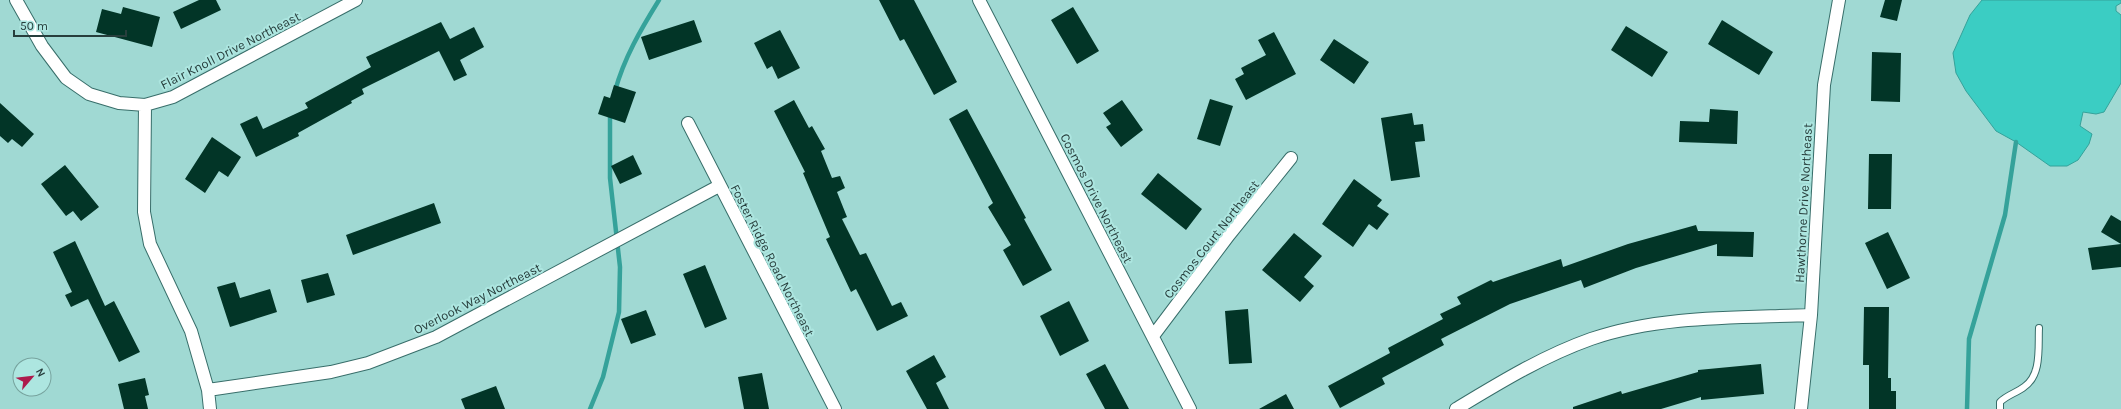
<svg xmlns="http://www.w3.org/2000/svg" width="2121" height="409" viewBox="0 0 2121 409" font-family="Karla,sans-serif">
	<style>
		.water { fill: #3bcdc3; stroke: #35a29a }
		.lines { fill: none; stroke-linecap: round; stroke-linejoin: round }
		.stream { stroke: #35a29a; stroke-width: 4.5 }
		.building { fill: #023527 }
		.lane-casing { stroke: #386e6a; stroke-width: 8 }
		.street-casing { stroke: #386e6a; stroke-width: 14 }
		.lane { stroke: #fff; stroke-width: 6 }
		.street { stroke: #fff; stroke-width: 12 }
		.labels { text-anchor: middle; stroke-width: 4; stroke-linejoin: round; paint-order: stroke }
		.street-label { font-size: 13px; fill: #273e3c; stroke: #ade6e0 }
	</style>
	<rect width="100%" height="100%" fill="#a0d9d3"/>
	<path class="water" d="M1982 0H2121V3L2116 6V11L2121 15V83L2104 112 2096 114 2083 112 2080 126 2092 134 2089 144 2078 160 2067 166H2050L2016 142 1996 131 1966 91 1956 73 1953 53 1970 15Z"/>
	<g class="lines">
		<path class="stream" d="M615 91C624 58 641 29 659 0
			M590 409 603 377 619 312 620 267 610 178V112
			M1967 409 1969 339 2005 215 2016 142"/>
	</g>
	<path class="building" d="M199 0H216L221 10 181 29 173 12Z
		M879 0H914L957 82 934 95 904 39 900 41Z
		M1885 0H1902L1897 21 1880 17Z
		M123 7 160 17 152 47 96 32 102 9 121 14Z
		M1073 7 1099 51 1077 64 1051 20Z
		M694 20 702 42 649 60 641 37Z
		M1722 20 1773 52 1759 75 1708 44Z
		M441 22 450 39 474 27 484 47 460 60 467 75 454 81 439 51 362 89 364 94 351 101 352 103 298 133 299 136 256 157 240 124 257 116 263 129 308 108 305 103 371 67 366 57Z
		M1626 26 1668 52 1652 77 1611 50Z
		M780 30 800 68 778 79 772 66 767 69 754 43Z
		M1274 32 1296 74 1246 100 1235 79 1244 74 1241 68 1266 55 1258 40Z
		M1334 39 1369 62 1354 84 1320 60Z
		M1872 52 1901 53 1900 102 1871 101Z
		M614 85 636 92 625 123 598 114 604 96 610 98Z
		M1210 99 1233 106 1220 146 1197 139Z
		M794 100 809 128 812 126 825 149 821 151 832 178 840 176 845 188 837 192 847 217 842 219 860 255 866 253 892 306 901 302 908 316 877 331 856 289 851 292 826 239 830 237 803 173 805 172 774 111Z
		M1122 100 1143 130 1121 147 1106 127 1111 124 1103 113Z
		M0 103 34 134 22 147 12 139 8 143 0 136Z
		M967 109 1026 218 1024 219 1052 270 1023 286 1003 250 1011 245 988 207 993 203 949 119Z
		M1710 109 1738 111 1737 144 1679 142 1680 121 1709 122Z
		M1412 113 1414 125 1423 124 1425 141 1415 142 1420 177 1391 181 1381 118Z
		M212 137 241 157 228 177 219 171 205 193 185 179Z
		M1869 154H1892L1891 209H1868Z
		M633 155 642 174 620 184 611 166Z
		M65 165 99 207 81 221 73 211 66 216 41 184Z
		M1158 173 1202 209 1186 230 1141 194Z
		M1354 179 1382 200 1377 206 1389 214 1377 230 1369 224 1353 247 1322 224Z
		M434 203 441 223 353 255 346 235Z
		M2111 215 2121 221V267L2092 270 2088 248 2121 244 2101 232Z
		M1696 225 1698 231 1754 232 1753 257 1717 256V244L1636 268 1584 288 1581 280 1510 304 1441 339 1444 345 1382 378 1385 384 1340 408 1328 386 1390 353 1388 348 1443 319 1440 314 1461 304 1457 297 1491 280 1493 282 1561 259 1563 267 1628 244Z
		M1888 232 1910 278 1887 289 1865 243Z
		M1294 233 1322 256 1304 277 1314 286 1300 302 1262 270Z
		M75 241 105 306 114 301 140 352 119 362 88 299 71 307 65 295 72 292 53 252Z
		M705 265 727 319 705 328 683 274Z
		M328 273 335 295 307 303 301 280Z
		M235 282 240 298 270 289 277 312 230 327 217 287Z
		M1069 301 1089 341 1060 356 1040 316Z
		M1864 307H1889L1888 378H1891V391H1896V409H1869V365H1863Z
		M1248 309 1252 363 1229 364 1225 311Z
		M646 310 656 335 631 344 621 319Z
		M934 355 946 377 936 383 949 409H927L906 371Z
		M1105 364 1129 409H1105L1086 374Z
		M1761 364 1764 394 1701 400V397L1661 409H1573V407L1621 391 1622 394 1698 372V370Z
		M762 373 769 409H744L738 377Z
		M145 378 149 395 145 396 148 409H124L118 384Z
		M496 386 505 409H465L461 399Z
		M1286 394 1294 409H1259Z"/>
	<g class="lines">
		<defs>
			<path id="lane" d="M2000 409V402C2007 395 2016 393 2024 387 2042 375 2038 347 2039 328"/>
			<path id="street" d="M16 0 42 46 66 78 89 94 119 103 145 105 173 97 356 0
				M979 0 1190 409
				M145 105 144 212 150 244 191 331 208 390 210 409
				M688 123 835 409
				M1153 336 1229 235 1291 158
				M208 390 331 372 368 363 436 337 719 186
				M1456 409C1499 383 1543 356 1591 339 1661 315 1738 318 1811 315
				M1801 409 1811 315 1824 85 1839 0"/>
		</defs>
		<use href="#lane" class="lane-casing"/>
		<use href="#street" class="street-casing"/>
		<use href="#lane" class="lane"/>
		<use href="#street" class="street"/>
	</g>
	<g class="labels">
		<g class="street-label">
			<text transform="translate(230 50) rotate(-27)" y="5">Flair Knoll Drive Northeast</text>
			<text transform="translate(1097 198) rotate(63)" y="5">Cosmos Drive Northeast</text>
			<text transform="translate(1803 203) rotate(-87)" y="5">Hawthorne Drive Northeast</text>
			<text transform="translate(1211 239) rotate(-52)" y="5">Cosmos Court Northeast</text>
			<text transform="translate(773 260) rotate(63)" y="5">Foster Ridge Road Northeast</text>
			<text transform="translate(477 298) rotate(-27)" y="5">Overlook Way Northeast</text>
		</g>
	</g>
	<g transform="translate(32 377) rotate(62)"><circle r="19" fill="#ade6e0" stroke="#77a39e"/>
	<path d="M0-3L7 15L0 10L-7 15Z" fill="#ad1a4c"/>
	<text y="-6" font-size="11" font-weight="bold" text-anchor="middle" fill="#273e3c">N</text>
	</g>
	<path d="M14 30v6h112v-6" fill="none" stroke="#273e3c" stroke-width="2"/>
	<text x="20" y="30" font-size="12" fill="#273e3c" stroke="#ade6e0" stroke-width="3" paint-order="stroke">50 m</text>
</svg>
